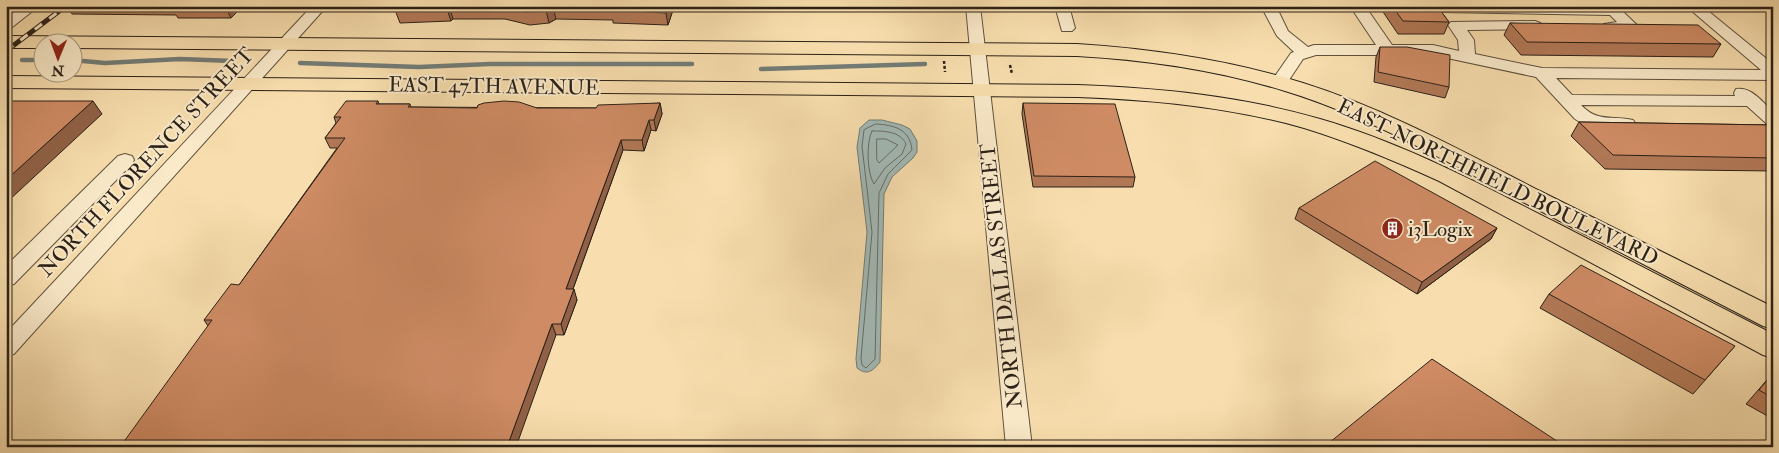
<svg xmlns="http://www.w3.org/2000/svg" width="1779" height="453" viewBox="0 0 1779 453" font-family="'IM FELL Double Pica',serif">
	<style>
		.water { fill: #a2b9b6; stroke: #727c77 }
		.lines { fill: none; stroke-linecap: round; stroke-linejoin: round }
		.shore { stroke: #666d67; stroke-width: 1 }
		.stream { stroke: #727c77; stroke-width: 4.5 }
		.minor-casing { stroke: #5e503e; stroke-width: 2 }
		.major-casing { stroke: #2b2118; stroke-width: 2 }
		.path { stroke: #2b2118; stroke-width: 2.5; stroke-dasharray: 3 2; stroke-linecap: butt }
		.minor { fill: #faeaca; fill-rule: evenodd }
		.major { fill: #f8deae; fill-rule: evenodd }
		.rail-casing { stroke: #2b2118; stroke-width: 5 }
		.rail { stroke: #faeaca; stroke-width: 3; stroke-dasharray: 9; stroke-linecap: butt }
		.wall { fill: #b17856; stroke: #2b2118 }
		.shaded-wall { fill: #906146; stroke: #2b2118 }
		.building { fill: #ce8b64; stroke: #2b2118 }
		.labels { text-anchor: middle; stroke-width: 4; stroke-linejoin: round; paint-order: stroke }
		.street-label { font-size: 21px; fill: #2b2118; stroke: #faeaca }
		.poi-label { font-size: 21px; fill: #2b2118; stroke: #faeaca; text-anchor: start }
	</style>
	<rect width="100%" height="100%" fill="#f8deae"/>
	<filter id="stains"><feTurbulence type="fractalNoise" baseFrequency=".004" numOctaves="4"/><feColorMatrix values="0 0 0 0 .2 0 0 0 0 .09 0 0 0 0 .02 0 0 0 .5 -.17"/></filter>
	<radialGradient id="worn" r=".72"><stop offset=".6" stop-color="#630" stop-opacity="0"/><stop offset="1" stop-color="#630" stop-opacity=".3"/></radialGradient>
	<path class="water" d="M869 120H882L902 125 910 129 917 141V152L913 158 892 177 884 194 880 362C873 371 867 376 857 368L856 359 867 232 857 147 860 128Z"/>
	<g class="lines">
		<path class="shore" d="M876 124C894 125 910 129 912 150L888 174 879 193 875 359 866 368 862 365 861 358 872 232 862 146 864 130Z
			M872 131C884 131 900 131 906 144L902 154 885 168 874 184C867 174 866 142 872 131Z
			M877 139H886L898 145 879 163 877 160Z"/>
		<path class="stream" d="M22 60H42
			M72 60 105 63 180 59 233 61
			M300 63 419 67 490 64H692
			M761 69 925 64"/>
		<defs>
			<path id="minor" d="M22 6H39L11 28 6 30V18Z
				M312 6H327L14 354 6 356V333Z
				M966 6H980L1032 447H1006Z
				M1055 6H1069L1075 28 1072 31H1062Z
				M1261 6H1276L1288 31 1308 47 1314 45H1376L1350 6H1365L1392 45H1433L1459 51 1458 40 1448 25 1451 22 1535 21 1540 23 1543 26 1540 29 1467 30 1474 40 1475 54 1542 68 1761 70 1686 6H1702L1773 64V80L1556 78 1572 95 1735 96 1734 93 1736 89C1751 86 1762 102 1773 111V125L1767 124 1747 106 1581 105C1598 123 1612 115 1633 120L1636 124 1633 128 1627 129 1586 126 1575 119 1536 77 1433 55H1316L1303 59 1285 86H1273L1271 82 1291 53 1294 52 1277 36Z
				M1436 6H1617L1639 27 1636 30H1604L1601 27 1604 24 1617 22 1610 15 1442 12 1437 11 1435 8Z
				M125 154 132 156 134 160 132 164 14 284 6 286V266L118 156Z"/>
			<path id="major" d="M6 36 1077 44C1154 49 1230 60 1303 83 1386 109 1462 151 1540 191 1617 230 1695 268 1773 307V329L1763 326C1684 285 1604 244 1525 203 1447 162 1370 117 1285 91 1217 70 1148 60 1077 56L72 48V42H42V48H6Z
				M6 76 1078 85C1160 88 1241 96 1320 119 1403 143 1478 183 1555 222 1627 259 1700 297 1773 334V358L1763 355 1439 181C1395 161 1350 142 1304 128 1230 107 1154 100 1078 97L6 88Z"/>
		</defs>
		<use href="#minor" class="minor-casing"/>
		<use href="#major" class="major-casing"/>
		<path class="path" d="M944 61 945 72
			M1010 65 1012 74"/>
		<use href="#minor" class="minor"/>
		<use href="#major" class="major"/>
		<defs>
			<path id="rail" d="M6 51 66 6"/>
		</defs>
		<use href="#rail" class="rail-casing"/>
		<use href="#rail" class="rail"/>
	</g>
	<path class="wall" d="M67 6H243L231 18H178L176 15 72 14Z
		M399 6H671L672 13 668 25 613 23V20L556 19 549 23 530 25 505 19H453L451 21 400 23 395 10Z
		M1379 6H1437L1449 22 1444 34H1398Z
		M1633 6H1672L1671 8H1635Z
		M1510 23 1721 44 1713 57 1521 55 1504 35Z
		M1380 47 1449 87 1445 98 1374 82 1376 57Z
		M378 101 379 104H410L411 107 596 108 660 103 662 114 656 131 651 130 644 151 623 150 573 289 577 300 564 335 208 326 204 320 239 285 337 148H330L325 138 336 123 334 117Z
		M1023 103 1135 177 1133 187H1033L1022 114Z
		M1579 122 1773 125V171L1605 169 1571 136Z
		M1299 208 1497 228 1491 239 1417 294 1295 219Z
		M1549 294 1735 346 1693 394 1540 308Z
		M1773 373V419L1746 404Z"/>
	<path class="shaded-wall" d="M228 6H243L231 18 226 8Z
		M449 6 453 19 451 21 447 9Z
		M666 6H671L672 13 668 25 666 13Z
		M553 7 556 19 549 23 546 10Z
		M93 101 102 114 6 203V180Z
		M660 103 662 114 656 131 654 120Z
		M649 120 651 130 644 151 642 140Z
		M621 140 623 150 569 300 566 289Z
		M1497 228 1491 239 1417 294 1422 282Z
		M574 289 577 300 564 335 561 324Z
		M552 324 556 335 516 447H507Z"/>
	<path class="building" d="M174 6H228L226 8H173Z
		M399 6H668L666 13 611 10 612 7H553L546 10 527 12 501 7 449 6 447 9 395 10Z
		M1392 6H1437L1449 22 1403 21Z
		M1510 23 1698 25 1721 44 1527 42Z
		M1380 47H1407L1450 55 1449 87 1378 72Z
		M6 101H93L6 180Z
		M346 101H378L376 104H410L408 107 477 108 478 105 484 103 504 101 519 102 537 108H596L598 105 660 103 654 120H649L642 140H621L566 289H574L561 324H552L507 447H120L212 320H204L231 284 239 285 345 138H325L341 117H334Z
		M1023 103 1115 104 1135 177 1034 176Z
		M1579 122 1773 125V158L1613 155Z
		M1375 161 1497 228 1422 282 1299 208Z
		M1581 265 1735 346 1705 380 1549 294Z
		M1432 359 1566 447H1324Z
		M1773 373V398L1759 390Z"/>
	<defs>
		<symbol id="building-disc" viewBox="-11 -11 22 22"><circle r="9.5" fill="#8f2418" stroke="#faeaca"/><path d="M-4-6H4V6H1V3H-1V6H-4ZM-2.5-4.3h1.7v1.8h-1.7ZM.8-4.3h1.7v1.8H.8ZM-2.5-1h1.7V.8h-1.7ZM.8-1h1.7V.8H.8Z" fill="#fff"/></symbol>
	</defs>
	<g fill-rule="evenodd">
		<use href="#building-disc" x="1380" y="216" width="25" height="25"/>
	</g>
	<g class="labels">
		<g class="street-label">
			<text transform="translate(494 86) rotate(1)" y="7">EAST 47TH AVENUE</text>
			<text transform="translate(146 162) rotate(-47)" y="7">NORTH FLORENCE STREET</text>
			<text transform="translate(1498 182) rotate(26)" y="7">EAST NORTHFIELD BOULEVARD</text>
			<text transform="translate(1001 276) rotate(-96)" y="7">NORTH DALLAS STREET</text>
		</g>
		<g class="poi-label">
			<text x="1408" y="236">i3Logix</text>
		</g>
	</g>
	<rect width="1779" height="453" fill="none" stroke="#f8deae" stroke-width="25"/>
	<rect x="8" y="8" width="1764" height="438" fill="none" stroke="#2b2118" stroke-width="2.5"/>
	<rect x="12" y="12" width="1754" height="428" fill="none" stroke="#2b2118"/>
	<g transform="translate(58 58) rotate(181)"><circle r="24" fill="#faeaca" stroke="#a79a83"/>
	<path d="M0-4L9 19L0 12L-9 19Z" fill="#8f2418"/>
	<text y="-8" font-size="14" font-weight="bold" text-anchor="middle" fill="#2b2118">N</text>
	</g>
	<rect width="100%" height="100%" filter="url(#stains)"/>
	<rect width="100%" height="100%" fill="url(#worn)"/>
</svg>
